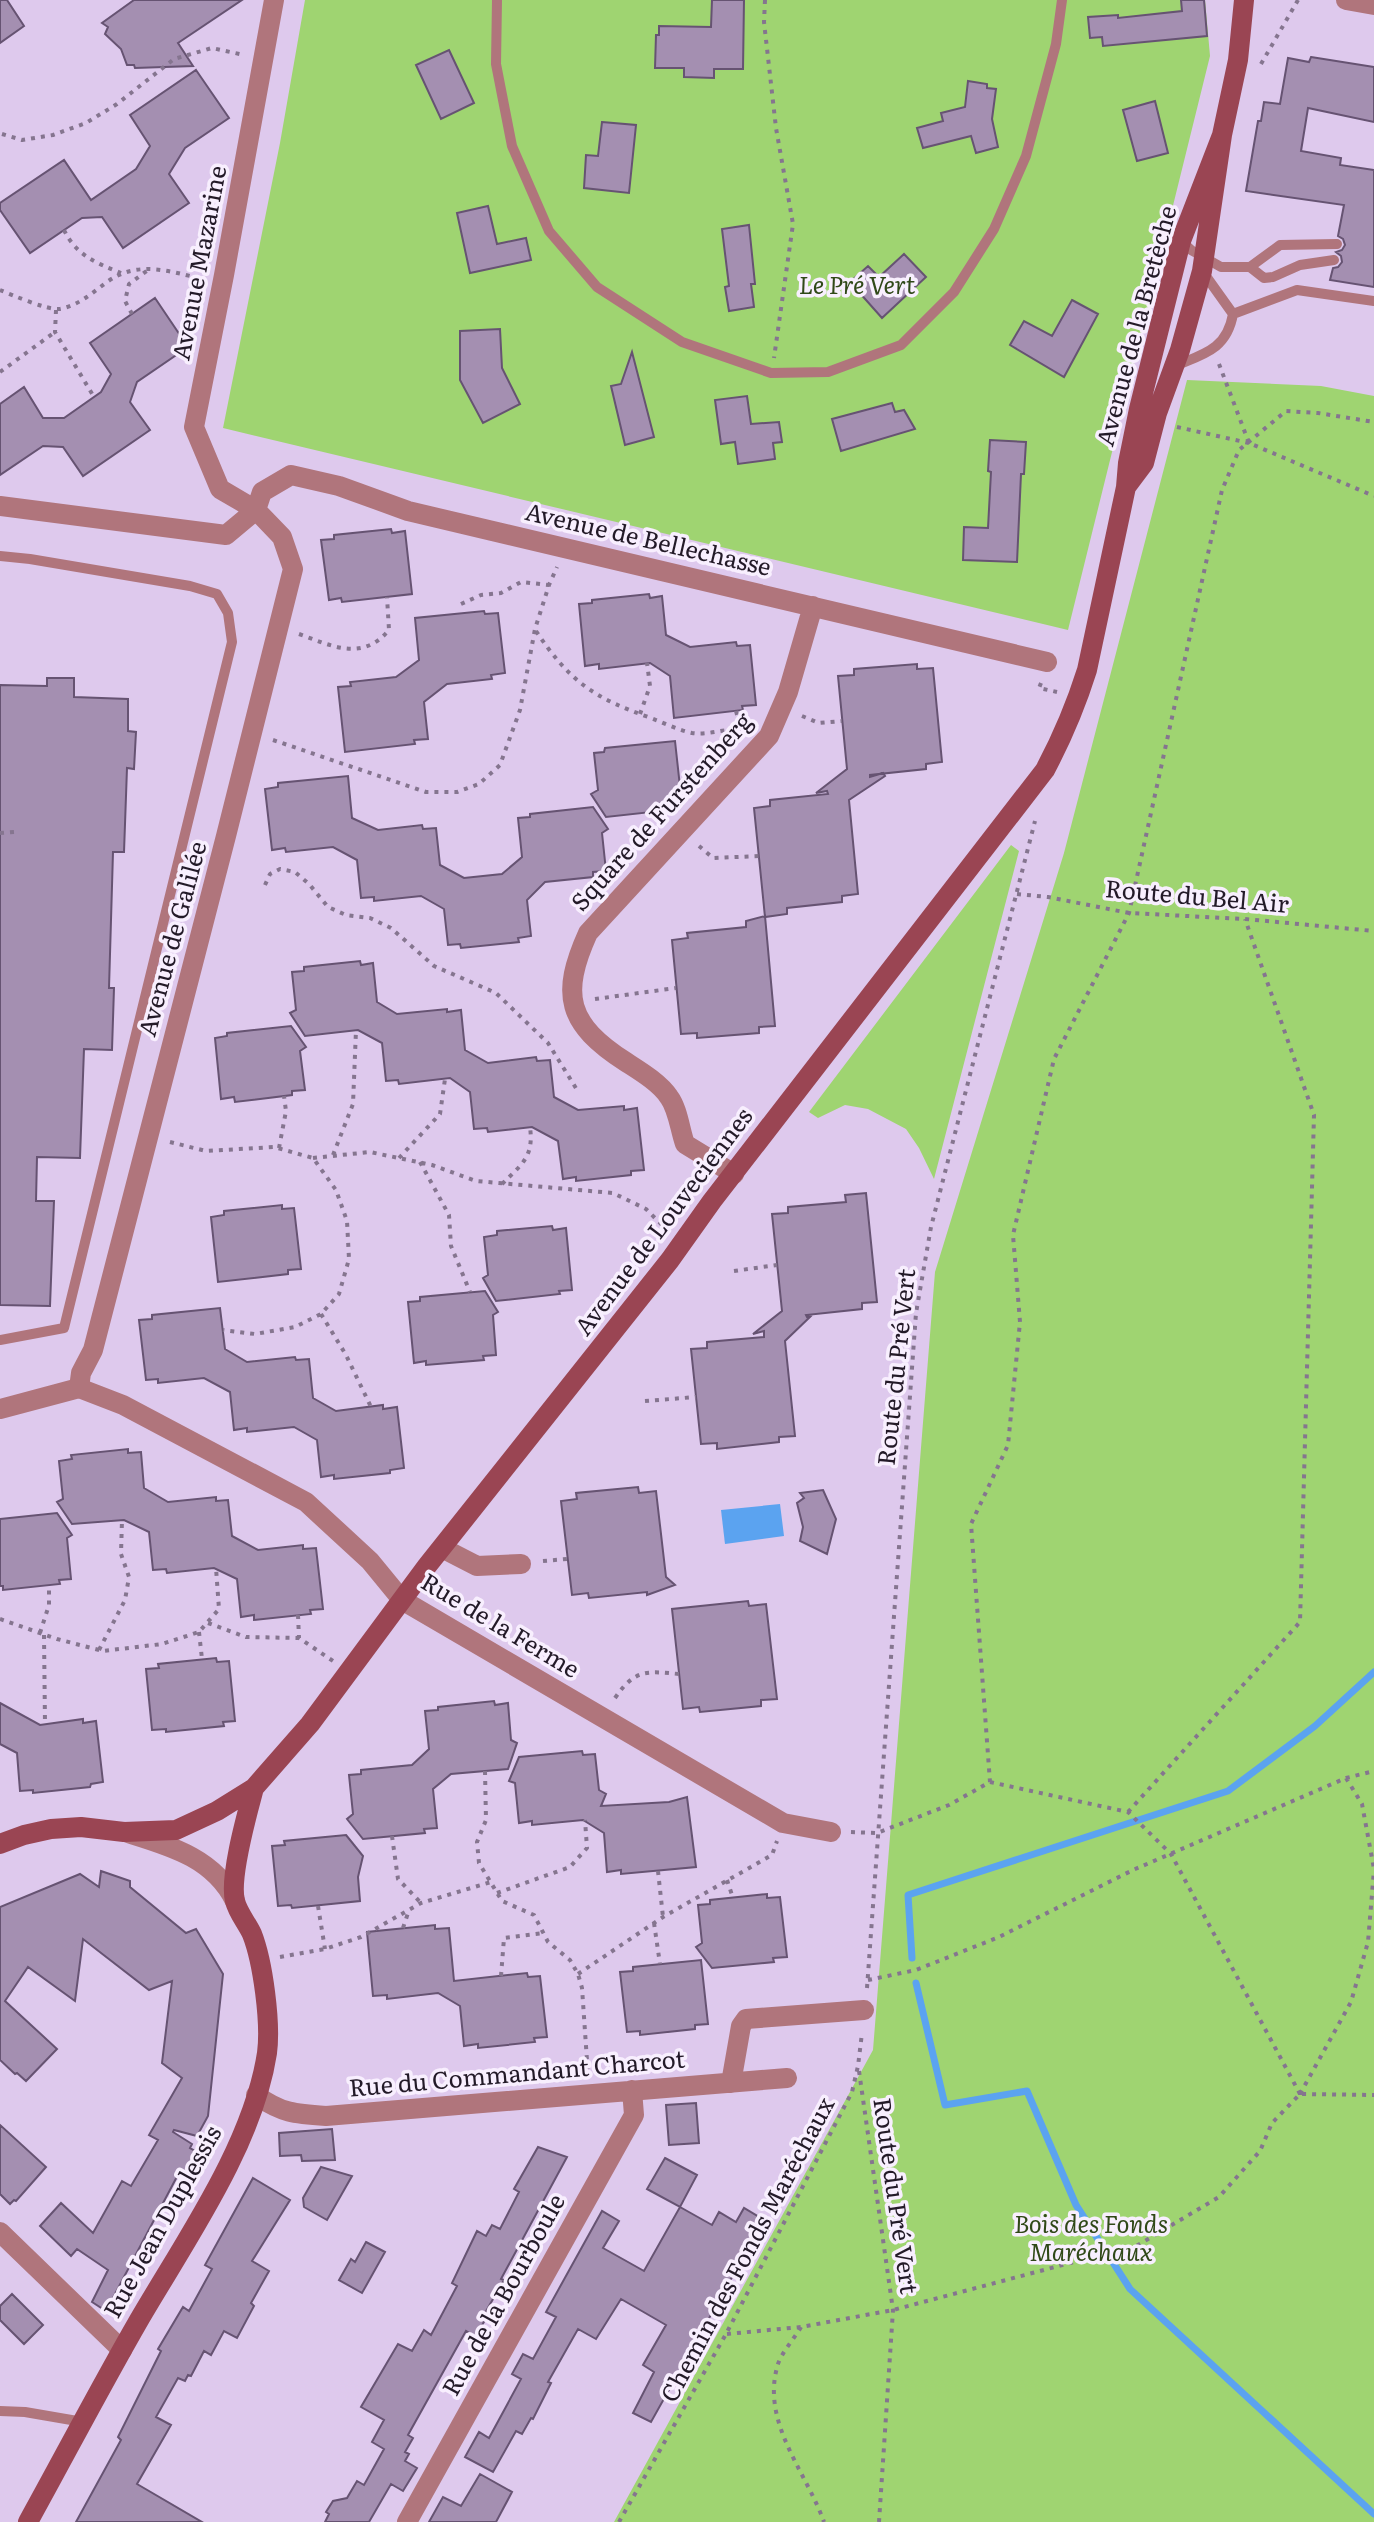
<svg xmlns="http://www.w3.org/2000/svg" width="1374" height="2522" viewBox="0 0 1374 2522" font-family="Literata,serif">
	<style>
		.green { fill: #9fd471 }
		.water { fill: #5ba3f0 }
		.lines { fill: none; stroke-linecap: round; stroke-linejoin: round }
		.stream { stroke: #5ba3f0; stroke-width: 7 }
		.building { fill: #a48fb1; stroke: #665372; stroke-width: 2 }
		.path { stroke: #85758f; stroke-width: 4; stroke-dasharray: 4 6; stroke-linecap: butt }
		.lane { stroke: #b0757c; stroke-width: 10 }
		.street { stroke: #b0757c; stroke-width: 20 }
		.secondary { stroke: #9a4553; stroke-width: 20 }
		.labels { text-anchor: middle; stroke-width: 7; stroke-linejoin: round; paint-order: stroke }
		.street-label { font-size: 24px; fill: #231a28; stroke: #f8effe }
		.park-label { font-size: 24px; font-style: italic; fill: #304918; stroke: #f8effe }
	</style>
	<rect width="100%" height="100%" fill="#dec9ed"/>
	<path class="green" d="M305 0H1205L1210 56 1068 630 223 428 280 143Z
		M1187 380 1321 386 1374 396V2522H614L873 2050 935 1272 1064 853Z
		M1011 845 1019 851 934 1179 919 1148 906 1129 868 1109 845 1105 818 1118 809 1112Z"/>
	<path class="water" d="M780 1504 784 1536 725 1544 721 1510Z"/>
	<g class="lines">
		<path class="stream" d="M912 1958 908 1895 1228 1791 1315 1726 1374 1672
			M916 1983 945 2105 1027 2091 1076 2205 1130 2289 1374 2514"/>
	</g>
	<path class="building" d="M0 0H7L24 26 0 43Z
		M134 0H242L178 43 193 66 135 68 134 65H127L121 49 105 34 108 27 102 23Z
		M712 0H744L743 69H714V78L684 77V68H655L656 35H659V26L711 27Z
		M1181 0H1204L1207 36 1103 46 1102 37 1090 38 1088 17 1118 15V18L1182 11Z
		M449 50 474 103 441 119 416 65Z
		M1311 57 1374 67V122L1308 108 1301 151 1341 158 1340 165 1374 170V287L1330 280 1333 268 1338 267 1342 262 1341 256 1336 252 1342 250 1345 245 1343 239 1338 236 1344 205 1246 191 1258 121H1261L1264 102 1280 104 1288 58 1309 62Z
		M196 70 229 118 185 148 169 174 189 203 123 248 102 217 82 218 30 253 0 210V203L64 160 91 200 136 169 150 146 130 115Z
		M968 81 987 84V88L996 89 992 119 998 147 976 153 971 136 923 148 917 128 943 121 941 113 965 107Z
		M1155 101 1168 153 1137 161 1123 110Z
		M602 122 636 125 629 193 584 188 586 155 598 156Z
		M488 206 497 244 526 238 531 260 470 273 457 213Z
		M749 225 755 284H751L754 307 729 311 725 287 729 286 722 229Z
		M904 254 926 277 882 318 850 282 868 266 879 277Z
		M155 298 188 347 137 382 130 402 150 430 83 476 63 447 43 446 0 475V404L24 387 43 418H64L101 392 111 374 90 343Z
		M1072 300 1098 314 1064 377 1010 345 1024 321 1052 336Z
		M500 329 502 368 520 404 483 423 460 380V331Z
		M632 352 654 437 625 445 611 386 621 384Z
		M747 396 751 424 779 422 782 442 773 443 775 459 738 464 735 442 721 444 715 400Z
		M892 403 895 412 904 410 915 429 841 451 832 419Z
		M990 440 1026 442 1024 474H1021L1017 562 963 560 964 527 988 528 991 472 988 471Z
		M391 529 392 533 405 531 412 594 342 602 341 598 329 600 321 540 334 539V535Z
		M649 594 650 598 662 596 666 635 690 647 736 642 737 646 750 645 756 705 742 706 743 710 674 718 670 676 650 663 599 669V664L585 666 579 604 592 603V600Z
		M484 611 485 614 498 613 505 673 491 675 492 679 447 684 424 702 428 739 414 740 415 744 345 752 338 687 351 686 350 682 396 677 419 660 415 618Z
		M917 664V669L933 668 942 762 926 764V769L870 775V777L883 773 885 776 849 800 858 894 842 896V902L787 908V914L765 917 754 808 770 806V800L828 794 827 791 816 793 847 769 838 676 854 675V669Z
		M47 678H74V697L128 699V731L136 732 134 769 127 768 124 852H113L109 988H114L112 1050 84 1049 80 1158 37 1157 36 1201H54L50 1306 0 1305V685L47 686Z
		M675 741 682 805 669 806 670 810 606 817 591 794 598 790 594 753 604 752 605 748Z
		M348 776 352 818 378 830 422 825 423 829 436 828 440 865 464 878 502 874 522 857 518 818 530 817V814L593 807 608 829 602 833 606 871 593 872V877L545 882 527 900 531 936 518 938 519 942 461 948 460 944 448 945 444 909 421 896 374 901V897L361 898 357 860 333 847 286 852 285 848 272 850 265 789 278 787V783Z
		M765 916 775 1026 759 1027V1033L697 1038V1033L681 1034 672 940 688 938 687 933 746 927V921Z
		M360 961 361 965 373 963 377 1002 397 1014 447 1009V1012L461 1010 465 1050 488 1063 536 1057 537 1061 550 1060 554 1097 578 1110 624 1106V1110L637 1108 644 1170 631 1171V1175L576 1181V1177L563 1179 558 1141 532 1127 488 1132 487 1128 474 1129 470 1092 450 1078 399 1084 398 1080 386 1081 382 1043 358 1030 305 1036 290 1013 296 1010 292 972 304 971V967Z
		M291 1026 306 1047 300 1051 305 1090 292 1091V1095L235 1102 234 1097 221 1099 215 1038 227 1036V1033Z
		M866 1193 877 1302 862 1303V1309L806 1315 807 1317 812 1315 785 1341 795 1436 779 1437V1442L717 1449V1443L701 1444 691 1349 707 1348V1342L764 1337V1331L753 1334 782 1311 772 1214 788 1213V1207L846 1202 845 1195Z
		M282 1205V1209L294 1208 301 1269 288 1270V1274L218 1282 211 1217 224 1215V1211Z
		M552 1226 553 1230 566 1228 572 1290 559 1291 560 1294 496 1301 483 1278 488 1275 484 1237 497 1235V1231Z
		M485 1291 498 1312 493 1315 496 1355 483 1356 484 1360 426 1365V1361L414 1363 408 1302 420 1301V1297Z
		M220 1308 225 1349 247 1362 295 1357 296 1360 309 1359 313 1398 336 1411 383 1405V1409L397 1407 404 1468 390 1470V1473L334 1479V1475L321 1477 317 1440 294 1427 247 1432V1428L234 1430 230 1392 204 1378 158 1383V1379L146 1380 139 1320 152 1319V1315Z
		M128 1449V1453L141 1452 144 1488 168 1502 216 1497V1501L228 1500 232 1536 258 1550 303 1545V1549L316 1548 323 1609 310 1610 311 1614 254 1620V1615L241 1617 237 1579 214 1568 167 1573 166 1569 153 1570 149 1532 124 1520 72 1524 57 1502 63 1499 59 1461 72 1459 71 1455Z
		M638 1487 639 1493 656 1491 666 1577 675 1585 647 1595V1592L589 1598 588 1593 572 1595 561 1501 577 1499 576 1493Z
		M823 1490 836 1519 827 1554 800 1541 803 1527 797 1503 804 1498 800 1493Z
		M57 1513 72 1535 67 1538 71 1579 59 1580 60 1584 3 1590V1586H0V1519Z
		M748 1601 749 1606 766 1604 777 1699 761 1700V1706L700 1712 699 1707 683 1709 672 1609Z
		M216 1658 217 1662 229 1661 235 1721 223 1722 224 1726 166 1732V1729L152 1730 146 1669 159 1668 158 1664Z
		M494 1701 495 1705 508 1703 511 1740 517 1743 508 1769 451 1774 433 1789 437 1828 424 1829 425 1833 363 1839 347 1819 353 1814 349 1775 361 1774V1770L412 1765 429 1749 425 1711 438 1710V1707Z
		M0 1703 40 1725 83 1719V1723L96 1721 103 1782 91 1784 90 1787 33 1793V1790L20 1791 17 1753 0 1744Z
		M582 1751 583 1755 595 1754 599 1790 606 1794 601 1806 669 1802 687 1797 696 1867 621 1874V1870L607 1872 604 1833 583 1820 532 1825V1821L519 1823 515 1783 509 1781 519 1757Z
		M346 1835 363 1856 358 1877 360 1901 292 1908 291 1905 278 1906 272 1846 285 1845 284 1841Z
		M101 1871 130 1881V1887L186 1933 196 1929 223 1974 208 2116 197 2136 174 2130 173 2132 192 2144 190 2148 206 2157 194 2179 180 2171 106 2311 92 2302 108 2270 77 2249 71 2256 40 2226 61 2203 93 2233 122 2181 131 2186 158 2140 149 2135 182 2078 162 2063 172 1981 149 1990 83 1939 75 2001 28 1967 5 2001 57 2049 26 2081 17 2073 15 2074 0 2060V1907L80 1874 99 1887Z
		M767 1894V1898L780 1897 787 1957 773 1958 774 1962 712 1968 696 1947 702 1943 698 1905 710 1904V1900Z
		M435 1925V1929L449 1928 454 1981 527 1973 528 1977 540 1976 547 2037 534 2038 535 2042 478 2048V2044L464 2046 460 2006 438 1993 387 1999V1995L373 1996 367 1932Z
		M701 1960 708 2024 695 2025V2029L640 2035V2031L627 2032 620 1972 633 1971V1967Z
		M696 2103 699 2143 669 2145 666 2105Z
		M0 2125 46 2167 16 2201 14 2200 10 2204 0 2194Z
		M332 2129 335 2160 302 2161 301 2155 280 2156 279 2133Z
		M538 2147 567 2157 501 2279 504 2280 485 2313 488 2314 476 2337 466 2331 408 2435 413 2438 405 2452 409 2454 405 2461 417 2468 403 2491 391 2484 369 2522H325L329 2514 326 2512 333 2501 347 2498 357 2481 364 2485 384 2449 372 2442 384 2420 361 2407 398 2344 412 2351 424 2330 431 2335 457 2286 452 2283 477 2231 486 2236 492 2225 500 2229 519 2192 514 2189Z
		M665 2158 697 2175 680 2207 647 2189Z
		M321 2167 352 2176 327 2220 304 2207 303 2198Z
		M253 2178 290 2200 252 2261 269 2271 251 2303 254 2306 237 2338 224 2331 211 2355 204 2351 191 2376 188 2375 185 2381 178 2378 156 2417 171 2425 137 2484 202 2522H76L121 2440 118 2437 161 2351 158 2349 183 2307 189 2311 212 2269 205 2265Z
		M680 2207 712 2225 719 2212 736 2222 744 2208 764 2220 651 2422 633 2413 654 2372 643 2365 666 2325 621 2299 596 2339 578 2329 548 2382 551 2383 533 2419 531 2418 522 2434 516 2431 493 2472 465 2457 479 2432 489 2438 521 2379 512 2374 523 2354 533 2359 556 2317 546 2312 602 2211 619 2221 603 2248 644 2271Z
		M366 2242 385 2252 362 2293 339 2280 351 2259 355 2262Z
		M12 2294 43 2325 24 2344 0 2320V2306Z
		M480 2474 512 2492 496 2522H429L443 2497 461 2506Z"/>
	<g class="lines">
		<path class="path" d="M765 0 764 22 776 128 793 224 774 358
			M1261 64 1298 0
			M2 134 22 140 53 135 86 123 117 104 174 59 212 48 244 55
			M64 230C76 255 96 263 121 273
			M0 290C12 295 47 310 59 309 78 306 92 293 107 282 137 260 169 271 202 279
			M56 310 55 332 94 397
			M132 314 125 301 129 284 148 270
			M1219 364 1249 443 1374 496
			M0 372 55 332
			M1177 427 1249 443
			M461 604 481 595 501 593 521 582 549 585
			M536 631C570 682 594 698 651 718 664 723 678 730 692 733 710 736 728 726 747 731
			M299 634C332 646 362 662 389 630L387 597
			M1041 683 1039 688 1057 692
			M736 711 741 729
			M640 714 650 686 647 663
			M802 716 819 723 842 721
			M273 740 426 792H457L479 784 500 765 520 710 535 629 549 585 557 567
			M0 833 15 832
			M699 846 713 858 759 856
			M265 885 270 874 280 869 295 872 309 884 328 907 346 915 370 918 391 928 434 966 496 993 548 1043 579 1093
			M1017 894 1048 897 1129 913 1245 919 1374 931
			M595 999 676 988
			M170 1142 206 1151 274 1147 313 1158 336 1190 347 1221 349 1259 339 1294 321 1314 295 1327 255 1334 223 1330
			M279 1148 286 1111 284 1096
			M333 1155 353 1104 356 1030
			M313 1158 370 1152 432 1165 476 1181 613 1193 646 1209 666 1229
			M399 1158 440 1114 445 1079
			M420 1162 449 1215 451 1246 470 1292
			M502 1184C522 1164 534 1157 530 1127
			M734 1271 777 1265
			M321 1314 346 1355 371 1407
			M645 1401 696 1397
			M543 1561 567 1559
			M298 1615 299 1638 333 1661
			M0 1619 57 1639 103 1651 162 1644 199 1632 219 1609 216 1568
			M208 1623 246 1637 299 1638
			M199 1632 202 1659
			M40 1633 49 1605V1585
			M44 1635 45 1724
			M99 1650 125 1600 129 1577 121 1554 122 1520
			M615 1698C635 1669 646 1671 679 1674
			M485 1771 486 1820 477 1842 479 1863 502 1901 534 1915 548 1942 570 1960 578 1974 582 1988 588 2075
			M1346 1778 1362 1804 1374 1869
			M990 1782 1128 1812 1171 1854 1300 2094
			M1128 1812 1300 1622 1314 1115 1245 919
			M851 1832 877 1833 949 1805 990 1782 971 1524 1008 1445 1020 1322 1013 1235 1054 1059 1129 913 1222 490 1239 450 1286 411 1318 413 1374 422
			M392 1836 398 1879 421 1903
			M658 1871 663 1917
			M727 1880 733 1898
			M497 1893 570 1867 587 1848 585 1820
			M318 1906 325 1949
			M654 1923 660 1964
			M403 1928 408 1913
			M280 1957 325 1949 361 1937 421 1903 491 1882
			M578 1974 663 1917 772 1855 777 1841
			M501 1976 504 1938 544 1933
			M868 1980 916 1970 999 1937 1133 1870 1346 1778 1374 1771
			M867 1988 916 1313 931 1227 1035 821
			M859 2071 893 2310 879 2522
			M1300 2094 1351 2002 1368 1942 1374 1870
			M801 2327C794 2339 782 2352 778 2364 760 2422 806 2471 824 2522
			M727 2334 801 2327 893 2310 1138 2245 1219 2197 1260 2151 1272 2123 1300 2094 1374 2095
			M619 2522 726 2334 852 2092 858 2066 862 2033"/>
		<path class="lane" d="M497 0 496 64 512 146 549 231 597 287 682 342 771 373 828 372 901 345 954 292 994 229 1026 156 1056 44 1062 0
			M1181 241 1191 250 1221 267H1250L1264 278 1273 277 1300 265 1334 260
			M1250 267 1280 245 1337 244
			M1233 314 1297 290 1374 301
			M1175 366C1204 354 1227 349 1233 314L1203 272
			M0 556 30 559 190 586 217 594 228 613 232 642 64 1328 0 1340
			M0 2411 25 2412 83 2422"/>
		<path class="street" d="M1346 0 1374 5
			M0 506 226 535 256 510
			M256 510 262 492 291 475 339 486 408 511 1047 662
			M734 1174 685 1144C680 1130 678 1109 669 1097 660 1083 640 1071 626 1062 567 1024 560 995 588 933L769 736 788 692 813 606
			M79 1388 81 1373 93 1350 226 836 293 569 282 537 256 510 220 489 194 427 224 275 274 0
			M79 1388 123 1405 306 1502 370 1561 402 1600 783 1823 831 1832
			M0 1409 79 1388
			M442 1548 477 1566 521 1564
			M128 1833C170 1846 214 1858 235 1901
			M731 2083 741 2026 746 2019 864 2010
			M256 2095C281 2113 295 2114 326 2116L787 2078
			M0 2232 122 2350
			M407 2522 634 2115 632 2090"/>
		<path class="secondary" d="M1126 487 1144 463 1157 413 1180 350 1202 271 1222 135 1238 60 1244 0
			M0 1844 24 1835 51 1829 81 1827 124 1832 176 1830 217 1811 254 1788 310 1724 427 1566 670 1260 712 1201 1045 770C1062 738 1076 705 1087 670L1126 487 1128 463 1139 409 1181 241 1222 135
			M28 2522C65 2455 101 2386 139 2320 185 2241 253 2145 267 2053 271 2023 263 1962 252 1934 247 1923 238 1913 235 1901 229 1877 247 1814 254 1788"/>
	</g>
	<g class="labels">
		<g class="street-label">
			<text transform="translate(200 263) rotate(-79)" y="8">Avenue Mazarine</text>
			<text transform="translate(1137 326) rotate(-75)" y="8">Avenue de la Bretèche</text>
			<text transform="translate(648 540) rotate(13)" y="8">Avenue de Bellechasse</text>
			<text transform="translate(662 812) rotate(-48)" y="8">Square de Furstenberg</text>
			<text transform="translate(1197 897) rotate(5)" y="8">Route du Bel Air</text>
			<text transform="translate(173 939) rotate(-75)" y="8">Avenue de Galilée</text>
			<text transform="translate(664 1222) rotate(-53)" y="8">Avenue de Louveciennes</text>
			<text transform="translate(897 1367) rotate(-84)" y="8">Route du Pré Vert</text>
			<text transform="translate(500 1626) rotate(31)" y="8">Rue de la Ferme</text>
			<text transform="translate(517 2074) rotate(-5)" y="8">Rue du Commandant Charcot</text>
			<text transform="translate(895 2196) rotate(82)" y="8">Route du Pré Vert</text>
			<text transform="translate(163 2222) rotate(-61)" y="8">Rue Jean Duplessis</text>
			<text transform="translate(748 2250) rotate(-62)" y="8">Chemin des Fonds Maréchaux</text>
			<text transform="translate(504 2295) rotate(-61)" y="8">Rue de la Bourboule</text>
		</g>
		<g class="park-label">
			<text x="857" y="294">Le Pré Vert</text>
			<text x="1091" y="2233">Bois des Fonds<tspan x="1091" dy="28">Maréchaux</tspan></text>
		</g>
	</g>
</svg>
